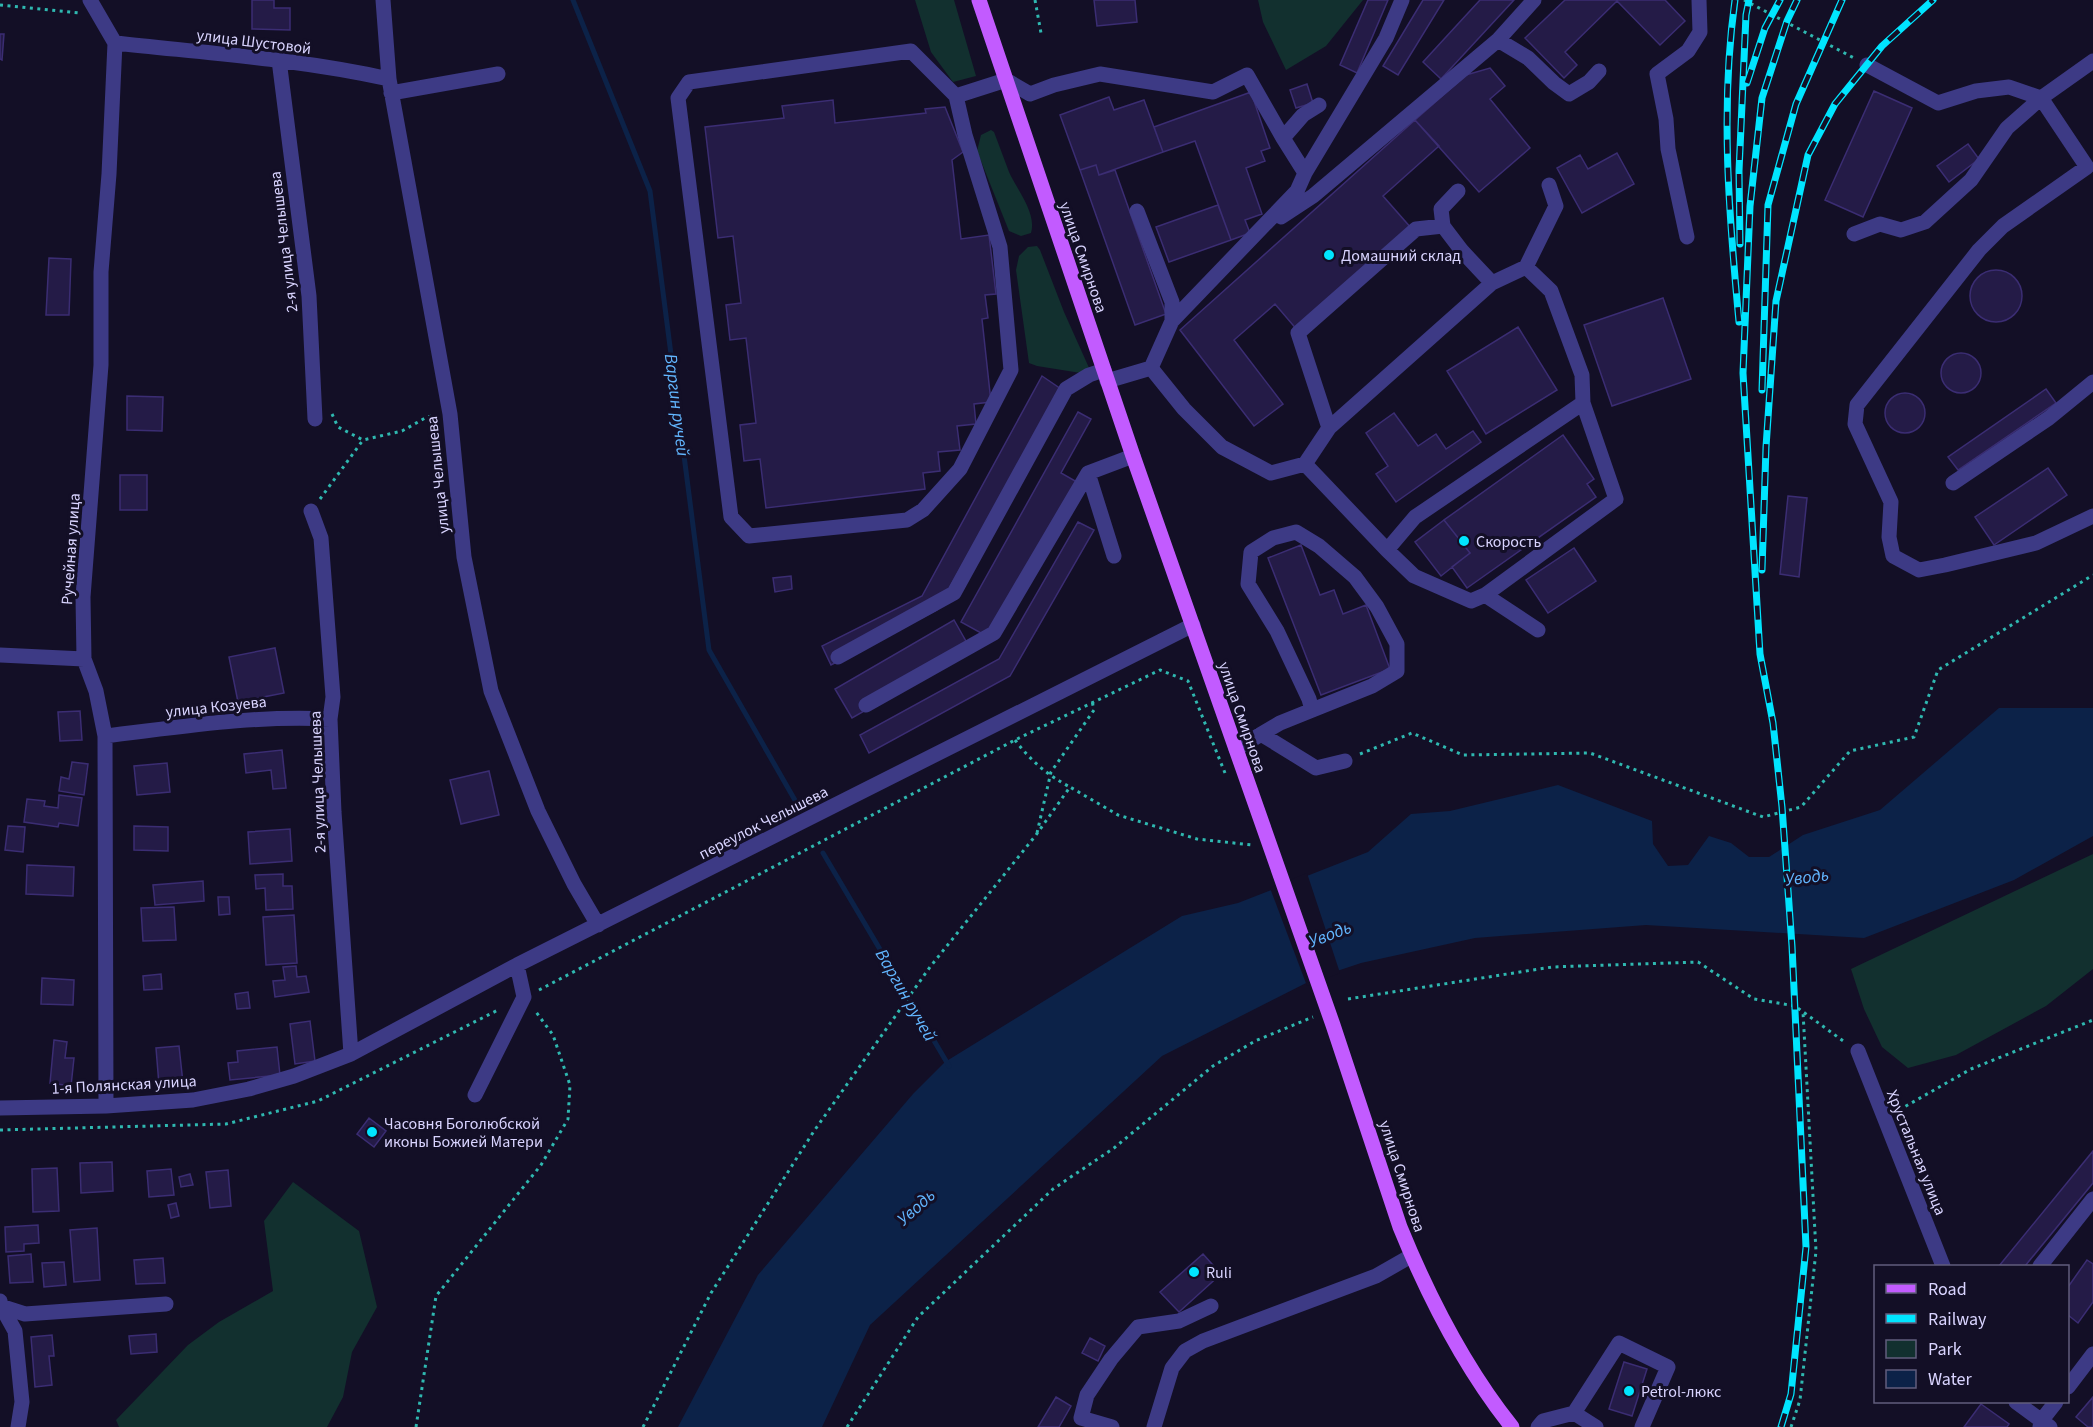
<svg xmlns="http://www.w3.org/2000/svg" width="2093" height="1427" viewBox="0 0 2093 1427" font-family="'Source Sans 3',sans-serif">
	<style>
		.green { fill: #12302f }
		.water { fill: #0c2248 }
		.pier { fill: #130f26 }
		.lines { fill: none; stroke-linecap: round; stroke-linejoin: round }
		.stream { stroke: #0c2248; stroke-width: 5 }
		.building { fill: #241b47; stroke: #3b2d73; stroke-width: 1.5 }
		.path { stroke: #2fb8b0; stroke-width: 3; stroke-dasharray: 3 4.5; stroke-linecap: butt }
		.minor { stroke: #3d3a85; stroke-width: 15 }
		.major { stroke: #c25bff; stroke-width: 15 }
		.rail-casing { stroke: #00e5ff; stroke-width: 7 }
		.rail { stroke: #130f26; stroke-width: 4.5; stroke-dasharray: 14; stroke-linecap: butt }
		.poi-dot { fill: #00e5ff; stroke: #130f26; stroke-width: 2 }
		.labels { text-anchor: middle; stroke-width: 6; stroke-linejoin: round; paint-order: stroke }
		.street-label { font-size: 16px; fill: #d9d4ff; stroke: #130f26 }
		.poi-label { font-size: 16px; fill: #d9d4ff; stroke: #130f26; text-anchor: start }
		.water-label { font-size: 18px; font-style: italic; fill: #62b6ff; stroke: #130f26 }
	</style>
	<rect width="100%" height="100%" fill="#130f26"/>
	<path class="green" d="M915 0H954L976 76 953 82 931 52Z
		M1258 0H1363L1326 46 1286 70 1263 22Z
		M991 130 994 132C999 145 1004 159 1009 172 1017 190 1037 213 1031 233L1021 236 1009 231 977 151 981 135Z
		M1037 246 1040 250 1064 312 1090 370 1087 374 1037 366 1029 363 1016 270 1019 256 1028 247Z
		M2093 854V969L2046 1006 1956 1055 1908 1068 1882 1047 1864 1009 1851 969Z
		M293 1182 359 1231 377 1307 352 1352 343 1397 327 1427H119L116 1420 188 1345 219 1322 273 1291 264 1221Z"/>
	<path class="water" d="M1999 708H2093V836L2014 880 1864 938 1646 925 1475 938 1361 963 1316 978 1162 1056 870 1325 822 1427H678L758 1275 913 1094 945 1062 1182 916 1238 903 1368 852 1411 814 1450 811 1558 785 1652 821 1653 844 1668 866 1688 865 1709 836 1731 843 1749 857H1769L1803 835 1880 810Z"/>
	<path class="pier" d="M1307 873 1340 973 1307 986 1270 888Z"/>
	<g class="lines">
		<path class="stream" d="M573 0 650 191 709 650 796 802
			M823 853 949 1066"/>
	</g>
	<path class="building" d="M252 0H274V8H290V30L252 29Z
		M1094 0H1135L1137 22 1097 26Z
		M1368 0H1388L1357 73 1340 65Z
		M1423 0H1444L1398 75 1383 66Z
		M1480 0H1514L1441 79 1423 62Z
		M1565 0H1665L1685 21 1660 45 1617 1 1565 52 1577 65 1564 78 1525 38Z
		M0 34H4L2 60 0 59Z
		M1490 68 1505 86 1490 99 1530 148 1479 192 1415 120 1466 75Z
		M1307 84 1313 103 1296 108 1290 90Z
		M1874 91 1912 108 1863 217 1825 200Z
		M1251 92 1270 148 1261 151 1265 161 1246 168 1262 214 1245 220 1250 233 1231 240 1195 141 1163 152 1154 127Z
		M1109 97 1114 110 1144 100 1163 152 1099 175 1096 165 1080 170 1060 115Z
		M833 100 835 123 926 113 925 109 945 107 963 152 952 160 961 239 989 235 996 294 985 295 988 318 982 319 991 402 974 404 976 424 957 426 960 450 938 452 940 471 923 473 925 489 766 508 760 459 744 461 740 425 756 423 746 338 730 340 726 305 741 303 733 236 718 238 705 127 784 118 782 106Z
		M1415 120 1439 146 1383 196 1412 229 1298 331 1275 304 1234 340 1283 404 1254 426 1180 330Z
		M1968 144 1979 159 1949 182 1937 166Z
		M1617 153 1634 184 1582 213 1557 168 1580 155 1588 169Z
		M1096 165 1099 175 1115 170 1166 314 1135 325 1080 170Z
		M1218 205 1231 240 1169 262 1156 227Z
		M49 258 71 259 69 315H46Z
		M1970 296a26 26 0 1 1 52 0a26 26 0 1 1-52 0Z
		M1663 298 1691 379 1612 406 1584 325Z
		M1518 327 1557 390 1486 434 1447 371Z
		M1941 373a20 20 0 1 1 40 0a20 20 0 1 1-40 0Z
		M1042 376 1061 389 937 610 831 665 822 646 922 596Z
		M2046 389 2056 403 1958 470 1948 457Z
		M1885 413a20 20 0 1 1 40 0a20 20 0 1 1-40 0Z
		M127 396 163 397 162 431 127 430Z
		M1078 412 1091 419 1061 473 1077 482 990 638 961 622Z
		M1394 413 1418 446 1436 434 1446 449 1473 431 1481 442 1396 502 1376 474 1388 466 1366 433Z
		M1563 435 1594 479 1587 484 1596 497 1467 588 1452 567 1470 553 1444 520Z
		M2048 468 2067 495 1994 545 1975 517Z
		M120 475H147V510H120Z
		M1788 496 1807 498 1799 577 1780 574Z
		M1444 520 1470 553 1441 576 1415 542Z
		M1078 522 1094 530 1010 676 869 753 860 735 999 659Z
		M1301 545 1320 595 1334 590 1343 614 1366 605 1390 669 1321 695 1268 558Z
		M1574 548 1596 581 1548 613 1526 580Z
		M791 576 792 589 775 592 773 578Z
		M954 620 971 650 852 718 835 689Z
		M275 648 284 693 238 702 229 657Z
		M80 711 82 740 60 741 58 712Z
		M282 750 286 788 273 789 271 770 246 773 244 754Z
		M72 762 88 764 84 795 59 791 61 777 69 779Z
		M167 763 170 792 137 795 134 766Z
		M489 771 499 815 461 824 450 780Z
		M59 795 82 798 78 826 59 823 58 827 24 822 27 799 45 801 44 806 58 808Z
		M8 826 25 827 23 852 5 850Z
		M134 826 168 827V851L134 850Z
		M290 829 292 861 250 864 248 832Z
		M27 865 74 867 73 896 26 894Z
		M283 874V886H292L293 909 266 910 265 888 256 889 255 875Z
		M203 881 204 901 155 905 153 885Z
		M218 897H229L230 914 219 915Z
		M174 907 176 940 143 941 141 908Z
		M294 915 297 963 266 965 263 917Z
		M296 966 297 977 306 976 309 992 275 997 273 981 285 980 283 967Z
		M161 974 162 989 144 990 143 976Z
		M42 978 74 980 73 1005 41 1004Z
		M248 992 250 1008 237 1009 235 994Z
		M310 1021 315 1061 295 1064 290 1024Z
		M54 1040 67 1042 65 1058H74L71 1086 50 1083Z
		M179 1046 183 1083 159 1085 156 1048Z
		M277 1047 280 1075 230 1080 228 1063 238 1062 237 1051Z
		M369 1118 386 1131 374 1147 357 1134Z
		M2093 1151V1183L2025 1266H1999Z
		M112 1162 113 1191 81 1193 80 1163Z
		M57 1168 59 1211 33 1212 32 1169Z
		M171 1169 174 1195 149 1197 147 1171Z
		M228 1170 231 1206 210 1208 206 1172Z
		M190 1174 193 1185 181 1187 179 1177Z
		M176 1203 179 1216 171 1218 168 1205Z
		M38 1225 39 1243 24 1244V1251L6 1252 5 1227Z
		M97 1228 100 1280 74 1282 70 1230Z
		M31 1254 33 1282 10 1283 8 1256Z
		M1203 1254 1221 1274 1179 1312 1160 1292Z
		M163 1258 165 1283 136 1284 134 1260Z
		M2087 1260 2093 1264V1302L2078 1323 2068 1315V1287Z
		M64 1262 66 1285 44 1287 42 1263Z
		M156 1334 157 1352 131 1354 129 1336Z
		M52 1335 54 1356H49L52 1385 35 1387 31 1337Z
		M1090 1338 1105 1346 1098 1361 1082 1353Z
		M1624 1362 1647 1369 1632 1416 1609 1409Z
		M1056 1397 1071 1406 1059 1427H1038Z
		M2093 1397V1427H2088L2076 1417Z
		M1981 1404 2009 1424 2007 1427H1964Z"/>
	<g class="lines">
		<path class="path" d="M1035 0 1041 33
			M1744 0 1854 58
			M0 5 79 13
			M332 414 338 427 363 440 402 431 427 417 433 416
			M320 499 363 440
			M1015 740C1030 760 1047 775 1070 787
			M1360 754 1412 733 1463 755 1590 753 1763 817 1801 807 1850 751 1914 737 1938 670 2093 575
			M1037 833 1051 772 1094 710 1092 701
			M539 990 1015 740 1160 670 1188 681 1225 773
			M1348 999 1552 967 1698 962 1754 999 1795 1006 1846 1043
			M1899 1110 1971 1069 2093 1020
			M0 1130 226 1124 318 1101 498 1010
			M416 1427 436 1296 541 1165 568 1119 570 1085 553 1035 536 1012
			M643 1427 711 1293 814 1131 930 967 1036 835 1070 787 1118 815 1197 839 1252 845
			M847 1427 918 1317 1053 1189 1114 1148 1213 1066 1255 1041 1313 1017
			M1791 1427 1800 1400 1816 1251 1803 1012"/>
		<path class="minor" d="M90 0 115 43 109 174 101 272V365L83 597 84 659 96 691 105 736 106 1106
			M383 0 389 79 450 414 464 557 491 691 538 811 574 884 598 925
			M1498 40 1528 58 1554 83 1569 94 1589 82 1599 71
			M115 43C206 53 299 59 389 79
			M911 51 956 96 965 135 1000 247 1011 370 960 469 923 510 907 520 749 536 731 517 678 98 689 82Z
			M279 60 309 296 315 419
			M1867 65 1938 103 1976 91 2009 87 2041 98 2093 61
			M391 93 498 74
			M956 96 1006 80 1030 94 1054 85 1100 74 1213 92 1247 75 1283 138 1305 173
			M1283 138 1303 115 1319 105
			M1458 191 1441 209 1443 226 1462 251 1492 283
			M1137 211 1172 302V321
			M1281 217 1313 196 1498 40 1534 0
			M1854 234 1880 224 1901 230 1925 222 1971 180 2007 128 2041 98 2087 167 2003 226 1979 250 1857 405 1855 424 1891 502 1889 537 1893 556 1919 570 1945 565 2036 543 2093 516
			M1687 237 1668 149 1666 119 1657 74 1688 51 1700 32 1699 0
			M1526 267 1556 206 1549 185
			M1151 368 1184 409 1222 447 1271 473 1305 464 1329 428 1492 283 1526 267 1551 291 1582 375 1583 403 1415 517 1387 550
			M1107 381 1151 368 1172 321 1297 191 1305 173 1386 38 1402 0
			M1329 428 1298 333 1416 229 1443 226
			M1305 464 1387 550 1414 576 1471 601 1485 595 1616 499 1583 403
			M1088 473 1114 556
			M1953 483 2049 418 2093 382
			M311 511 321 538 333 697 330 719 334 812 351 1054
			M1485 595 1538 630
			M0 655 84 659
			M838 657 954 593 1066 389 1089 375 1104 370
			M866 705 994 633 1088 473 1133 456
			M1261 734 1316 768 1345 761
			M105 736C181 727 253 715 330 719
			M1236 749 1280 723 1372 686 1397 671V644L1377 607 1355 577 1319 546 1296 532 1273 538 1251 552 1248 584 1277 631 1309 699 1312 710
			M1858 1051 1943 1266
			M475 1095 524 997 517 965
			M0 1108 106 1106 193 1100 249 1089 294 1076 351 1054 517 965 1193 625
			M2040 1266 2093 1199
			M0 1301 1 1306 15 1331 22 1402 18 1427
			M0 1306 25 1314 166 1304
			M2068 1387 2093 1354
			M2016 1402 2050 1427
			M1574 1413 1619 1343 1668 1367 1642 1427
			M1112 1427 1081 1418 1087 1395 1111 1359 1138 1327 1179 1321 1211 1306
			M1154 1427 1172 1368 1185 1351 1203 1341 1376 1276 1411 1256
			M1538 1427 1543 1421 1574 1413 1596 1427
			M2040 1427 2041 1421 2056 1402"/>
		<path class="major" d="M979 0 1133 456 1333 1025 1400 1227C1429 1298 1464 1367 1512 1427"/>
		<defs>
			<path id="rail" d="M1735 0C1720 107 1729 215 1739 322
				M1747 83 1765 28 1780 0
				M1740 244 1739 171 1746 15 1749 0
				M1762 390 1768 205 1796 104 1842 0
				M1762 570 1766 447 1776 301 1808 155 1835 104 1882 46 1933 0
				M1781 1427 1791 1394 1806 1247 1792 946 1782 807 1773 723 1760 654 1743 373 1750 206 1762 98 1787 21 1797 0"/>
		</defs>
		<use href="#rail" class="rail-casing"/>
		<use href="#rail" class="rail"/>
	</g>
	<g class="poi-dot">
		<circle cx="1329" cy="255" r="6"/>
		<circle cx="1464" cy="541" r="6"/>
		<circle cx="372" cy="1132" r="6"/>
		<circle cx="1194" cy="1272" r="6"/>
		<circle cx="1629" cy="1391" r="6"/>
	</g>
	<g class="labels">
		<g class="street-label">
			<text transform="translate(254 41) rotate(7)" y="6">улица Шустовой</text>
			<text transform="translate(283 242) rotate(-97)" y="6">2-я улица Челышева</text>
			<text transform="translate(1084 257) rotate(71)" y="6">улица Смирнова</text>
			<text transform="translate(437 475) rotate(-96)" y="6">улица Челышева</text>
			<text transform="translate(70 549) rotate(-86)" y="6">Ручейная улица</text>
			<text transform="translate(216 706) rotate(-6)" y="6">улица Козуева</text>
			<text transform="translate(1243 717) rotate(71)" y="6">улица Смирнова</text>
			<text transform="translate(317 782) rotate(-92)" y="6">2-я улица Челышева</text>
			<text transform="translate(763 822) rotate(-27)" y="6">переулок Челышева</text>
			<text transform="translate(124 1084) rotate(-3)" y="6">1-я Полянская улица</text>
			<text transform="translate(1917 1152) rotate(68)" y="6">Хрустальная улица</text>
			<text transform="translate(1403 1176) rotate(72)" y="6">улица Смирнова</text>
		</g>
		<g class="poi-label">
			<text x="1341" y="261">Домашний склад</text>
			<text x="1476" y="547">Скорость</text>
			<text x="384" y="1129">Часовня Боголюбской<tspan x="384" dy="18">иконы Божией Матери</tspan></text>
			<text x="1206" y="1278">Ruli</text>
			<text x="1641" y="1397">Petrol-люкс</text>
		</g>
		<g class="water-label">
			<text transform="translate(677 405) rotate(83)" y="6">Варгин ручей</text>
			<text transform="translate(1807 877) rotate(-7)" y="6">Уводь</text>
			<text transform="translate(1330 934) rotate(-21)" y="6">Уводь</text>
			<text transform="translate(906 995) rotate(60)" y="6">Варгин ручей</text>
			<text transform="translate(916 1207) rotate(-42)" y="6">Уводь</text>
		</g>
	</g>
	<rect x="1874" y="1265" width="195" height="138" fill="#130f26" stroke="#625e7d" stroke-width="1.5"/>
	<rect x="1886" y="1284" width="30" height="9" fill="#c25bff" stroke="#625e7d" stroke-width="1.5"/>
	<text x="1928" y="1295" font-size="18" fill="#d9d4ff">Road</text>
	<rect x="1886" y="1314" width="30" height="9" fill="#00e5ff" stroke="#625e7d" stroke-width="1.5"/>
	<text x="1928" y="1325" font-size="18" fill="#d9d4ff">Railway</text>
	<rect x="1886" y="1340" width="30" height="18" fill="#12302f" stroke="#625e7d" stroke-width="1.5"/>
	<text x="1928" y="1355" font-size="18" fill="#d9d4ff">Park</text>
	<rect x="1886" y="1370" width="30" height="18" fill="#0c2248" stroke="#625e7d" stroke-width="1.5"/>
	<text x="1928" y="1385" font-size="18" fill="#d9d4ff">Water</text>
</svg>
